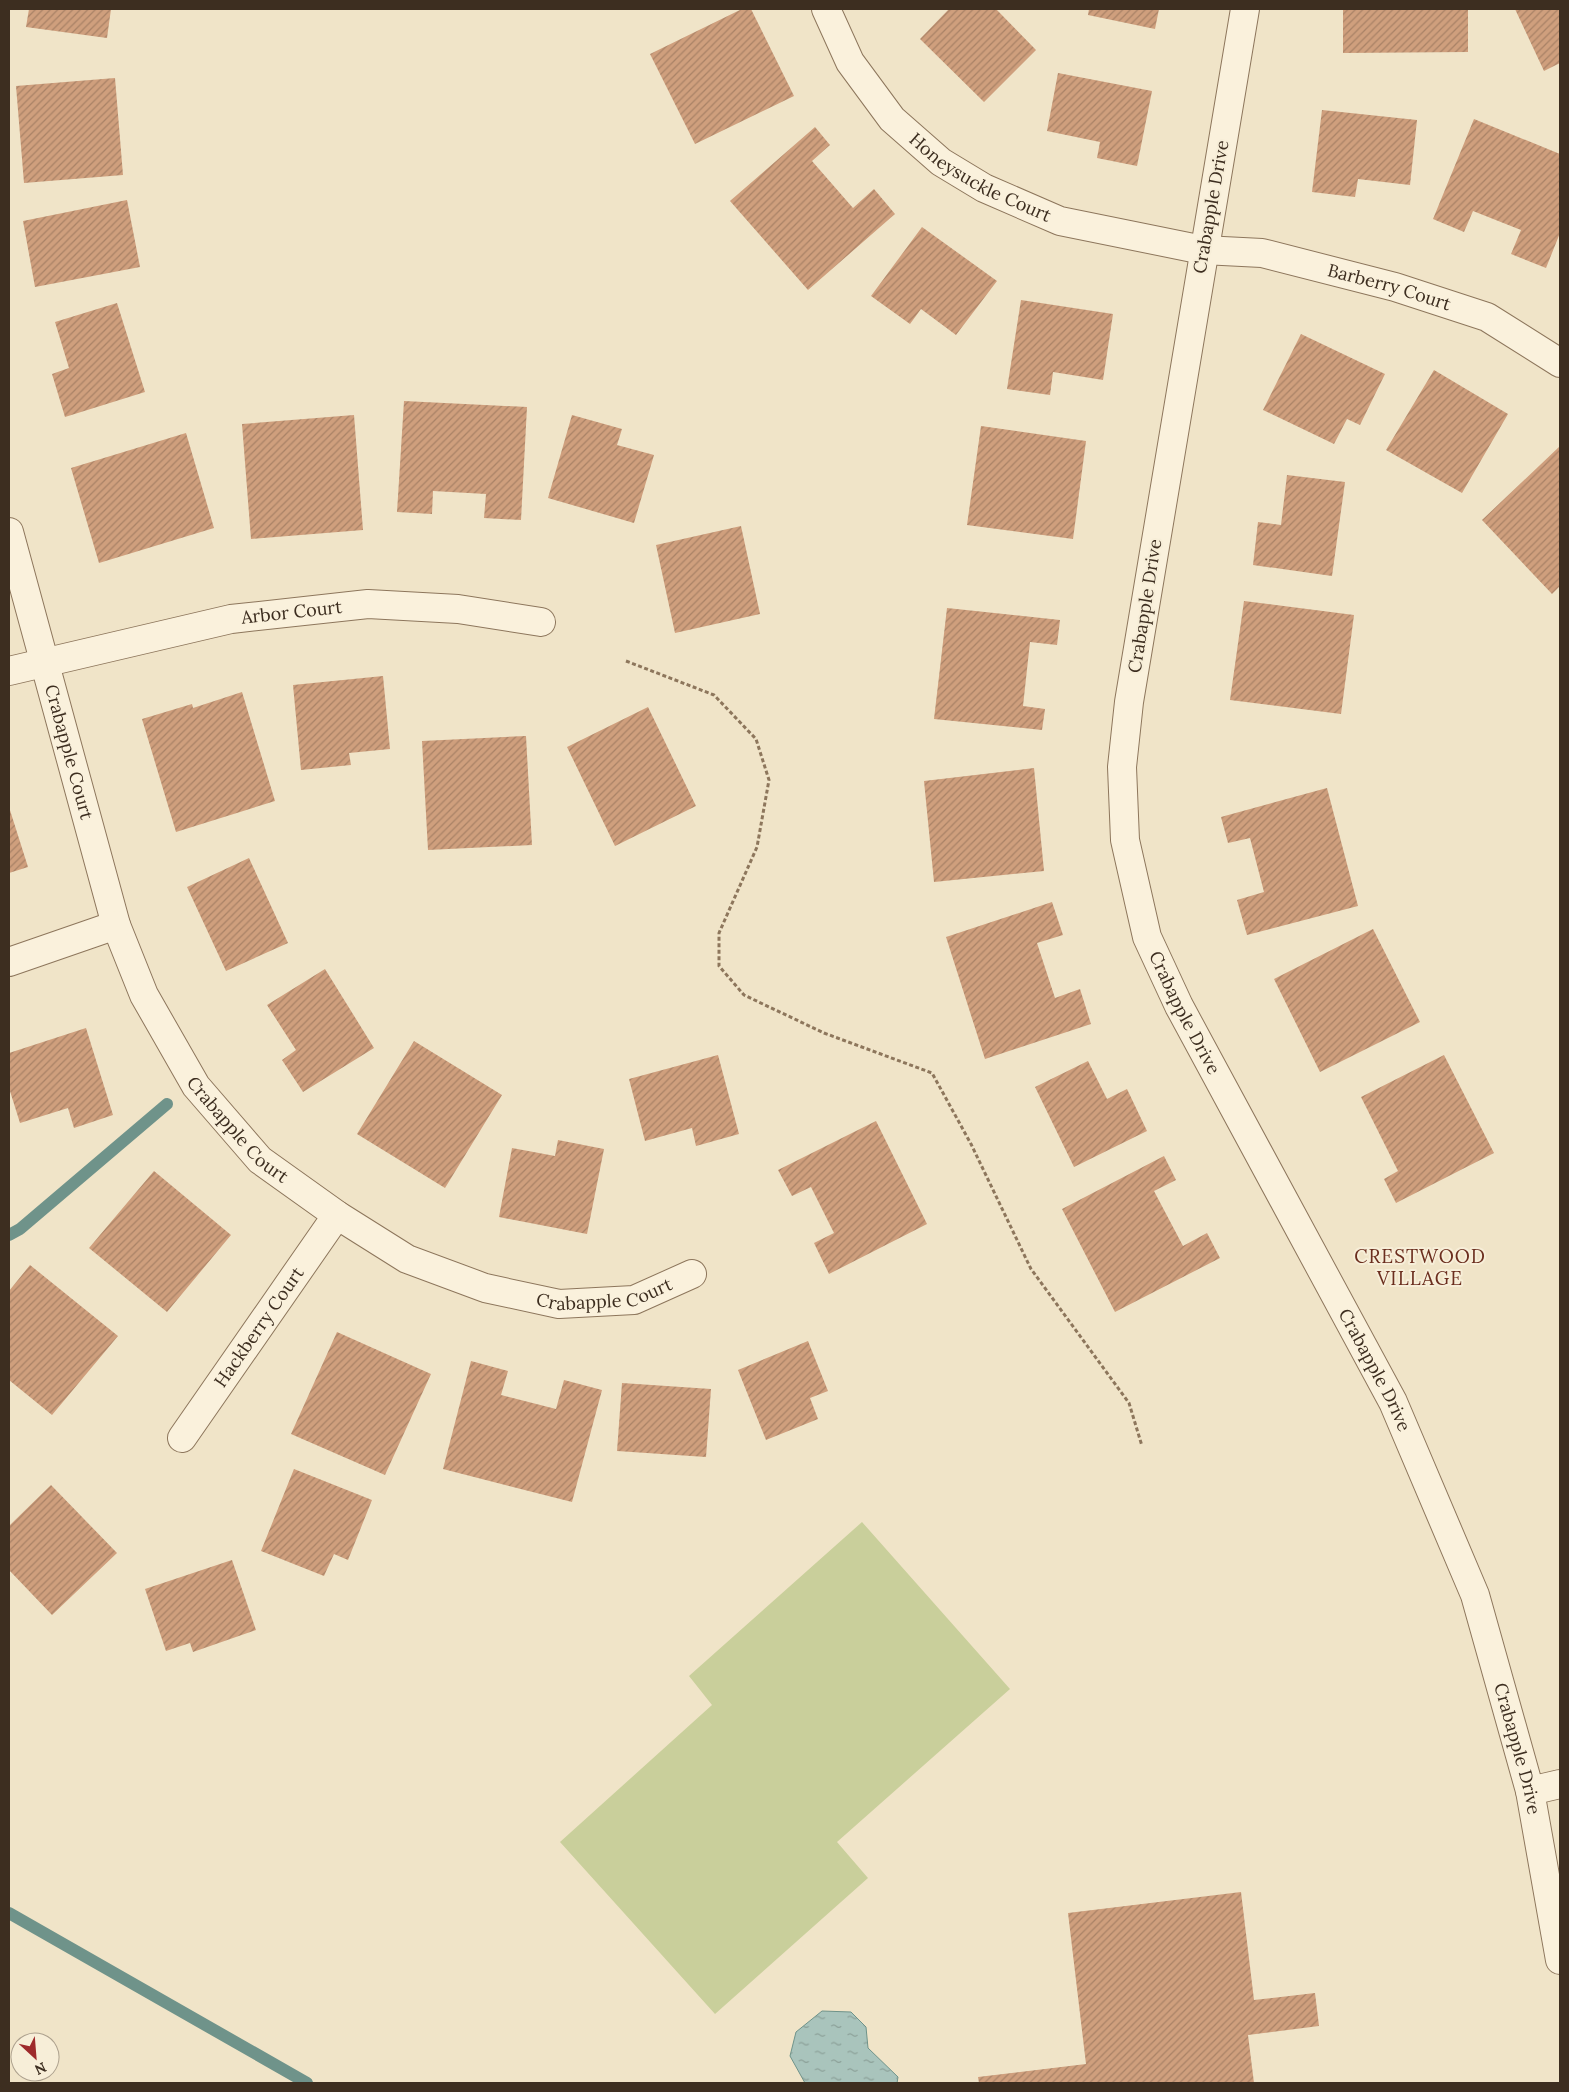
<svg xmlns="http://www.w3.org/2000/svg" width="1569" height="2092" viewBox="0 0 1569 2092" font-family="Lora,serif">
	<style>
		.pitch { fill: #c9cf9b }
		.water { fill: url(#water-ripples); stroke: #6f938a }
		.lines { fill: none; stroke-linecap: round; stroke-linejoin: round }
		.stream { stroke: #6f938a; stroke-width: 12 }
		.building { fill: url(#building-hatch) }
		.minor-casing { stroke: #8d765c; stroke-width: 30 }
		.path { stroke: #8d765c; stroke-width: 3; stroke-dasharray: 4 2.5; stroke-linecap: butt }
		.minor { stroke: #faf1dc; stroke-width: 28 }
		.labels { text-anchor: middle; stroke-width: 4; stroke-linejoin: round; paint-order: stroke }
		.street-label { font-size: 18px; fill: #3d2e20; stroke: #f7eed8 }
		.neighbourhood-label { font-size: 19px; letter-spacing: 1px; fill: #6b2e1e; stroke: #f7eed8 }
	</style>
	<defs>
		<pattern id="water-ripples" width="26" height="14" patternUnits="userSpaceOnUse" patternTransform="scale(1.25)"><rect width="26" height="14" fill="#a9c4bc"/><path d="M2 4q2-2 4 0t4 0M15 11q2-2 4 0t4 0" fill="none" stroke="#8ba098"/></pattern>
		<pattern id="building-hatch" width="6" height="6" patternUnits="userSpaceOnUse" patternTransform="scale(1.25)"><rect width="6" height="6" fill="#cf9f7d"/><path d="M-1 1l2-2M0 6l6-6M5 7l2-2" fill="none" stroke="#a98266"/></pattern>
	</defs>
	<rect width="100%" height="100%" fill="#f0e4c8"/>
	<path class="pitch" d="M862 1522 1010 1689 837 1842 868 1878 715 2014 560 1842 712 1705 689 1676Z"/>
	<path class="water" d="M822 2011 851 2012 866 2027 868 2048 898 2077 897 2083H805L790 2056 796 2032Z"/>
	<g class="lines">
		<path class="stream" d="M9 1235 20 1229 167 1104
			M9 1913 307 2083"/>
	</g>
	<path class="building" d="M29 9H111L107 38 26 27Z
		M742 9H751L794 96 695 144 650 54Z
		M949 9H996L1036 50 984 102 920 39Z
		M1089 9H1159L1155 29 1088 15Z
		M1343 9H1468V52L1343 53Z
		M1515 9H1560V63L1544 71Z
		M1058 73 1152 91 1137 166 1097 158 1100 142 1047 131Z
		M115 78 123 175 24 183 16 86Z
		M1322 110 1417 120 1410 185 1358 179 1355 197 1312 192Z
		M1474 119 1560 154V233L1546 268 1511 254 1521 230 1473 211 1464 232 1433 219Z
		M815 127 830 145 812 161 853 208 874 189 895 214 808 290 730 201Z
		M127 200 140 267 35 287 23 221Z
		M922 227 997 281 956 335 921 309 910 324 871 296Z
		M1021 300 1113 314 1103 380 1053 372 1050 395 1007 389Z
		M117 303 145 392 65 417 52 374 69 368 55 322Z
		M1301 334 1385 374 1360 425 1347 419 1334 444 1263 410Z
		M1434 370 1508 414 1462 493 1386 450Z
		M404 401 527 407 521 520 484 518 486 494 433 491 432 514 397 512Z
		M354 415 363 530 251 539 242 424Z
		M572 415 622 429 617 445 654 455 634 523 548 498Z
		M981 426 1086 441 1073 539 967 525Z
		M186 433 214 528 99 563 71 468Z
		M1560 446V586L1552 594 1482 520Z
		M1287 475 1345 482 1332 576 1253 565 1258 522 1281 525Z
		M741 526 760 614 675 633 656 545Z
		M1244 601 1354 615 1341 714 1230 700Z
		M947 608 1060 620 1057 645 1030 642 1023 706 1045 709 1042 730 934 719Z
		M383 676 390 749 349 753 351 765 301 770 293 685Z
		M242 692 275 801 176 832 142 719 192 704 193 708Z
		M648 707 696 806 615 846 567 747Z
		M526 736 532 845 428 850 422 741Z
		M1034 768 1044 871 934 882 924 781Z
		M1327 788 1358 906 1247 935 1237 900 1264 892 1250 838 1228 843 1221 817Z
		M9 807 28 867 9 873Z
		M249 858 288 943 226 971 187 887Z
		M1052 902 1063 935 1037 943 1055 998 1080 989 1091 1024 985 1059 946 937Z
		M1373 929 1420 1022 1320 1072 1274 979Z
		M325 969 374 1048 303 1092 282 1060 296 1050 267 1005Z
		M86 1028 113 1115 74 1128 68 1108 20 1123 9 1088V1053Z
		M414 1041 502 1095 445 1188 357 1134Z
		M718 1055 739 1134 696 1146 692 1128 645 1141 629 1079Z
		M1444 1055 1494 1153 1396 1203 1384 1179 1398 1171 1361 1097Z
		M1088 1061 1107 1099 1127 1089 1147 1131 1074 1167 1035 1087Z
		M876 1121 927 1224 829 1274 814 1243 834 1233 811 1187 792 1196 778 1170Z
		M558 1140 604 1149 587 1234 499 1217 512 1148 555 1156Z
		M1164 1156 1176 1180 1154 1191 1183 1246 1207 1233 1220 1258 1115 1312 1062 1209Z
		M154 1171 231 1235 167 1312 89 1248Z
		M30 1265 118 1336 52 1415 9 1380V1291Z
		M337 1332 431 1374 385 1475 291 1434Z
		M808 1341 828 1391 810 1398 818 1419 766 1440 738 1370Z
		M471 1361 508 1371 501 1395 556 1409 564 1380 602 1390 572 1502 443 1469Z
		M622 1383 711 1389 706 1457 617 1451Z
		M294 1469 372 1500 348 1560 334 1554 324 1576 261 1551Z
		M51 1485 117 1553 52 1615 9 1570V1526Z
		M232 1560 256 1630 193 1652 190 1643 166 1651 145 1589Z
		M1241 1892 1254 2000 1315 1993 1319 2026 1248 2035 1254 2083H979L978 2077 1086 2064 1068 1913Z"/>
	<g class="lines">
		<defs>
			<g id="minor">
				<path id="s1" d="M826 9 850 62 892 119 941 162 984 188 1060 221 1203 250 1262 253 1395 287 1487 317 1560 363"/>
				<path id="s2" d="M1245 9 1129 702 1122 767 1125 840 1147 937 1179 1006 1393 1402 1475 1595 1530 1791 1560 1960"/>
				<path id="s3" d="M9 532 116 925 144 995 196 1086 260 1160 337 1215 407 1259 485 1288 559 1304 634 1300 692 1274"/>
				<path id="s4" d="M9 671 231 619 368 604 458 609 541 622"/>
				<path d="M9 962 116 925"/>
				<path id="s5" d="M182 1438 337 1215"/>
				<path d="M1530 1791 1560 1784"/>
			</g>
		</defs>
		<use href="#minor" class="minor-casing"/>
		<path class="path" d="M626 661 714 695 756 739 769 780 757 847 719 933V966L744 995 824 1033 932 1073 971 1144 1031 1269 1129 1403 1142 1446"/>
		<use href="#minor" class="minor"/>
	</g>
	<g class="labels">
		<g class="street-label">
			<text dy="6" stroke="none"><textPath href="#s1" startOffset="236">Honeysuckle Court</textPath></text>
			<text transform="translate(1211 207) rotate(-80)" y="6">Crabapple Drive</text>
			<text dy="6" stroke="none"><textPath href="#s1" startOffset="664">Barberry Court</textPath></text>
			<text transform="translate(1145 606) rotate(-81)" y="6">Crabapple Drive</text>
			<text dy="6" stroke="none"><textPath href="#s4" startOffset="289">Arbor Court</textPath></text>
			<text dy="6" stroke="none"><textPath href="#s3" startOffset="228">Crabapple Court</textPath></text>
			<text dy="6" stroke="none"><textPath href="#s2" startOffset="1025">Crabapple Drive</textPath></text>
			<text dy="6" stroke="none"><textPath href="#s3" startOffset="648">Crabapple Court</textPath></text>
			<text dy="6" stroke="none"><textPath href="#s3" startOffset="1068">Crabapple Court</textPath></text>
			<text dy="6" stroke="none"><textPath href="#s5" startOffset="135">Hackberry Court</textPath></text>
			<text dy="6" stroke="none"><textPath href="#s2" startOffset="1430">Crabapple Drive</textPath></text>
			<text dy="6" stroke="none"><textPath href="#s2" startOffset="1836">Crabapple Drive</textPath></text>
		</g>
		<g class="neighbourhood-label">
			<text x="1420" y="1263">CRESTWOOD<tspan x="1420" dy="22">VILLAGE</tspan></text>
		</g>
	</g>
	<rect width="1569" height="2092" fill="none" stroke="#3d2e20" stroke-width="20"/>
	<g transform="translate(35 2057) rotate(154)"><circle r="24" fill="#f7eed8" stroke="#ada18e"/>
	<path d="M0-4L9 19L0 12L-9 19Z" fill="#9e2a2b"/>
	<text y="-8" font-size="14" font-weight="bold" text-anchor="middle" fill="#3d2e20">N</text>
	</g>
</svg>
